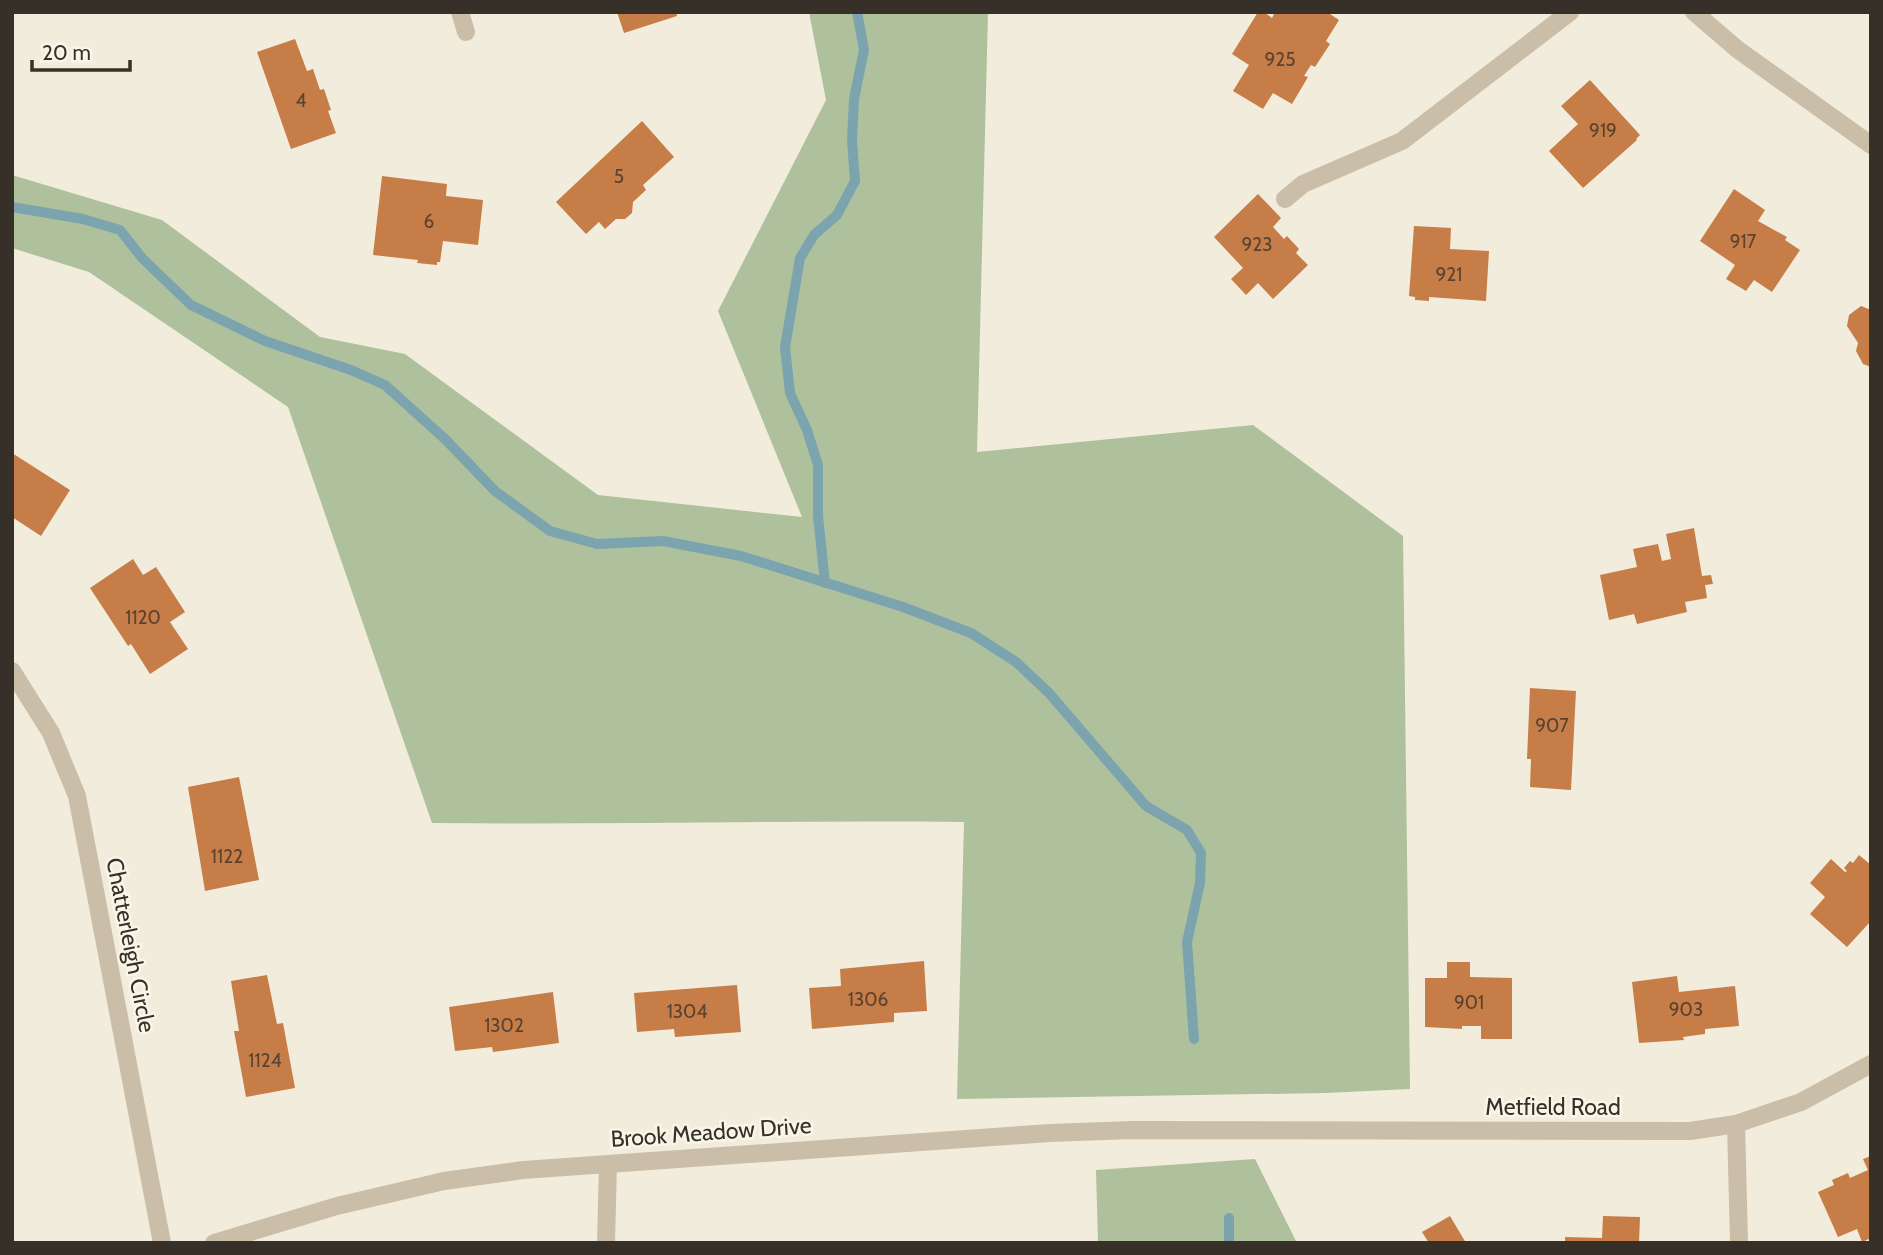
<svg xmlns="http://www.w3.org/2000/svg" width="1883" height="1255" viewBox="0 0 1883 1255" font-family="Cabin,sans-serif">
	<style>
		.green { fill: #aec19c }
		.lines { fill: none; stroke-linecap: round; stroke-linejoin: round }
		.stream { stroke: #7ba4af; stroke-width: 10 }
		.building { fill: #c67d47 }
		.service { stroke: #cabea8; stroke-width: 18 }
		.minor { stroke: #cabea8; stroke-width: 18 }
		.labels { text-anchor: middle; stroke-width: 5; stroke-linejoin: round; paint-order: stroke }
		.number-label { font-size: 19px; fill: #5b4330 }
		.street-label { font-size: 23px; fill: #373028; stroke: #faf5e9 }
	</style>
	<rect width="100%" height="100%" fill="#f2ecdc"/>
	<path class="green" d="M809 12H988L977 452 1253 425 1403 536 1410 1089 1325 1093 957 1099 964 822C787 820 610 825 432 823L288 407 89 272 12 248V175L162 220 320 337 405 354 598 495 802 517 718 311 826 100Z
		M1255 1159 1297 1243H1098L1096 1170Z"/>
	<g class="lines">
		<path class="stream" d="M12 207 83 219 120 230 143 259 191 305 265 341 351 370 385 385 445 439 495 491 550 531 597 544 663 541 741 556 903 607 971 633 1016 662 1049 693 1146 806 1187 830 1201 853 1200 883 1187 942 1194 1039
			M825 583 818 516V465L807 430 790 393 785 347 800 258 814 235 837 215 855 181 852 141 854 99 864 50 857 12
			M1229 1218V1243"/>
	</g>
	<path class="building" d="M617 12H676L677 16 624 33Z
		M1258 12H1264L1272 18 1275 12H1327L1339 20 1326 41 1330 44 1315 67 1311 65 1304 76 1308 77 1292 104 1273 93 1263 109 1233 91 1249 65 1232 54Z
		M295 39 307 71 313 69 320 90 324 89 331 110 328 111 336 133 291 149 257 52Z
		M1590 80 1640 135 1636 139 1637 140 1583 188 1549 151 1578 124 1561 106Z
		M642 121 674 157 643 185 646 190 633 202 632 213 625 219H616L605 229 599 222 586 234 556 202Z
		M382 176 447 184 446 196 483 200 478 245 443 241 440 262H437V265L417 263 418 260 373 255Z
		M1734 189 1765 210 1758 221 1787 237 1785 240 1800 250 1772 292 1754 280 1746 291 1726 279 1735 265 1700 241Z
		M1258 194 1281 218 1273 227 1284 239 1287 236 1299 249 1296 253 1308 265 1273 299 1258 283 1246 295 1231 279 1243 268 1214 237Z
		M1414 226 1451 228 1450 249 1489 251 1486 301 1429 297V301L1415 300V297L1409 296Z
		M1861 306 1871 310V367L1863 364 1856 351 1858 343 1847 326 1849 315Z
		M12 453 70 490 41 536 12 517Z
		M1694 528 1702 576 1711 575 1713 584 1705 585 1707 598 1685 602 1687 612 1637 624 1634 614 1609 620 1600 575 1637 567 1633 549 1658 544 1662 561 1671 559 1666 534Z
		M133 559 143 575 156 567 185 612 170 622 188 649 150 674 131 644 128 646 90 588Z
		M1530 688 1576 691 1571 790 1530 787 1531 759H1527Z
		M239 777 259 880 205 891 188 787Z
		M1859 855 1871 865V921L1847 947 1810 914 1825 897 1810 883 1831 859 1845 872 1847 871 1844 868 1850 861 1853 863Z
		M924 961 927 1011 894 1013V1022L812 1029 809 988 841 986 840 969Z
		M1447 962H1470V977L1512 978V1039H1481V1026H1462V1029L1425 1027V978H1447Z
		M267 975 277 1024 283 1023 295 1088 246 1097 234 1031H239L231 981Z
		M1677 976 1679 992 1735 986 1739 1026 1705 1029V1034L1683 1037 1684 1040 1639 1043 1632 982Z
		M737 985 741 1032 675 1037 674 1029 637 1032 634 993Z
		M553 992 559 1043 493 1052 492 1047 455 1051 449 1007Z
		M1871 1156V1238L1862 1242 1857 1229 1838 1237 1818 1192 1834 1185 1832 1180 1848 1173 1850 1178 1868 1170 1863 1159Z
		M1450 1216 1466 1243H1429L1422 1232Z
		M1603 1216 1640 1217 1639 1243H1565V1237L1602 1238Z"/>
	<g class="lines">
		<path class="service" d="M1285 199 1303 184 1402 141 1570 12"/>
		<path class="minor" d="M460 12 466 32
			M1694 12 1737 49 1871 145
			M12 671 51 733 77 796 162 1243
			M1736 1124 1739 1243
			M214 1243 337 1206 444 1181 523 1170 1050 1133 1132 1130 1690 1131 1736 1124 1801 1102 1871 1064
			M606 1243 608 1164"/>
	</g>
	<g class="labels">
		<g class="number-label">
			<text x="1280" y="66">925</text>
			<text x="301" y="107">4</text>
			<text x="1603" y="137">919</text>
			<text x="619" y="183">5</text>
			<text x="429" y="228">6</text>
			<text x="1743" y="248">917</text>
			<text x="1257" y="251">923</text>
			<text x="1449" y="281">921</text>
			<text x="143" y="624">1120</text>
			<text x="1552" y="732">907</text>
			<text x="227" y="863">1122</text>
			<text x="868" y="1006">1306</text>
			<text x="1469" y="1009">901</text>
			<text x="1686" y="1016">903</text>
			<text x="687" y="1018">1304</text>
			<text x="504" y="1032">1302</text>
			<text x="265" y="1067">1124</text>
		</g>
		<g class="street-label">
			<text transform="translate(131 945) rotate(79)" y="8">Chatterleigh Circle</text>
			<text x="1553" y="1115">Metfield Road</text>
			<text transform="translate(711 1132) rotate(-4)" y="8">Brook Meadow Drive</text>
		</g>
	</g>
	<rect width="1883" height="1255" fill="none" stroke="#373028" stroke-width="28"/>
	<path d="M32 60v10h98v-10" fill="none" stroke="#373028" stroke-width="3.5"/>
	<text x="42" y="60" font-size="21" fill="#373028" stroke="#faf5e9" stroke-width="5" paint-order="stroke">20 m</text>
</svg>
